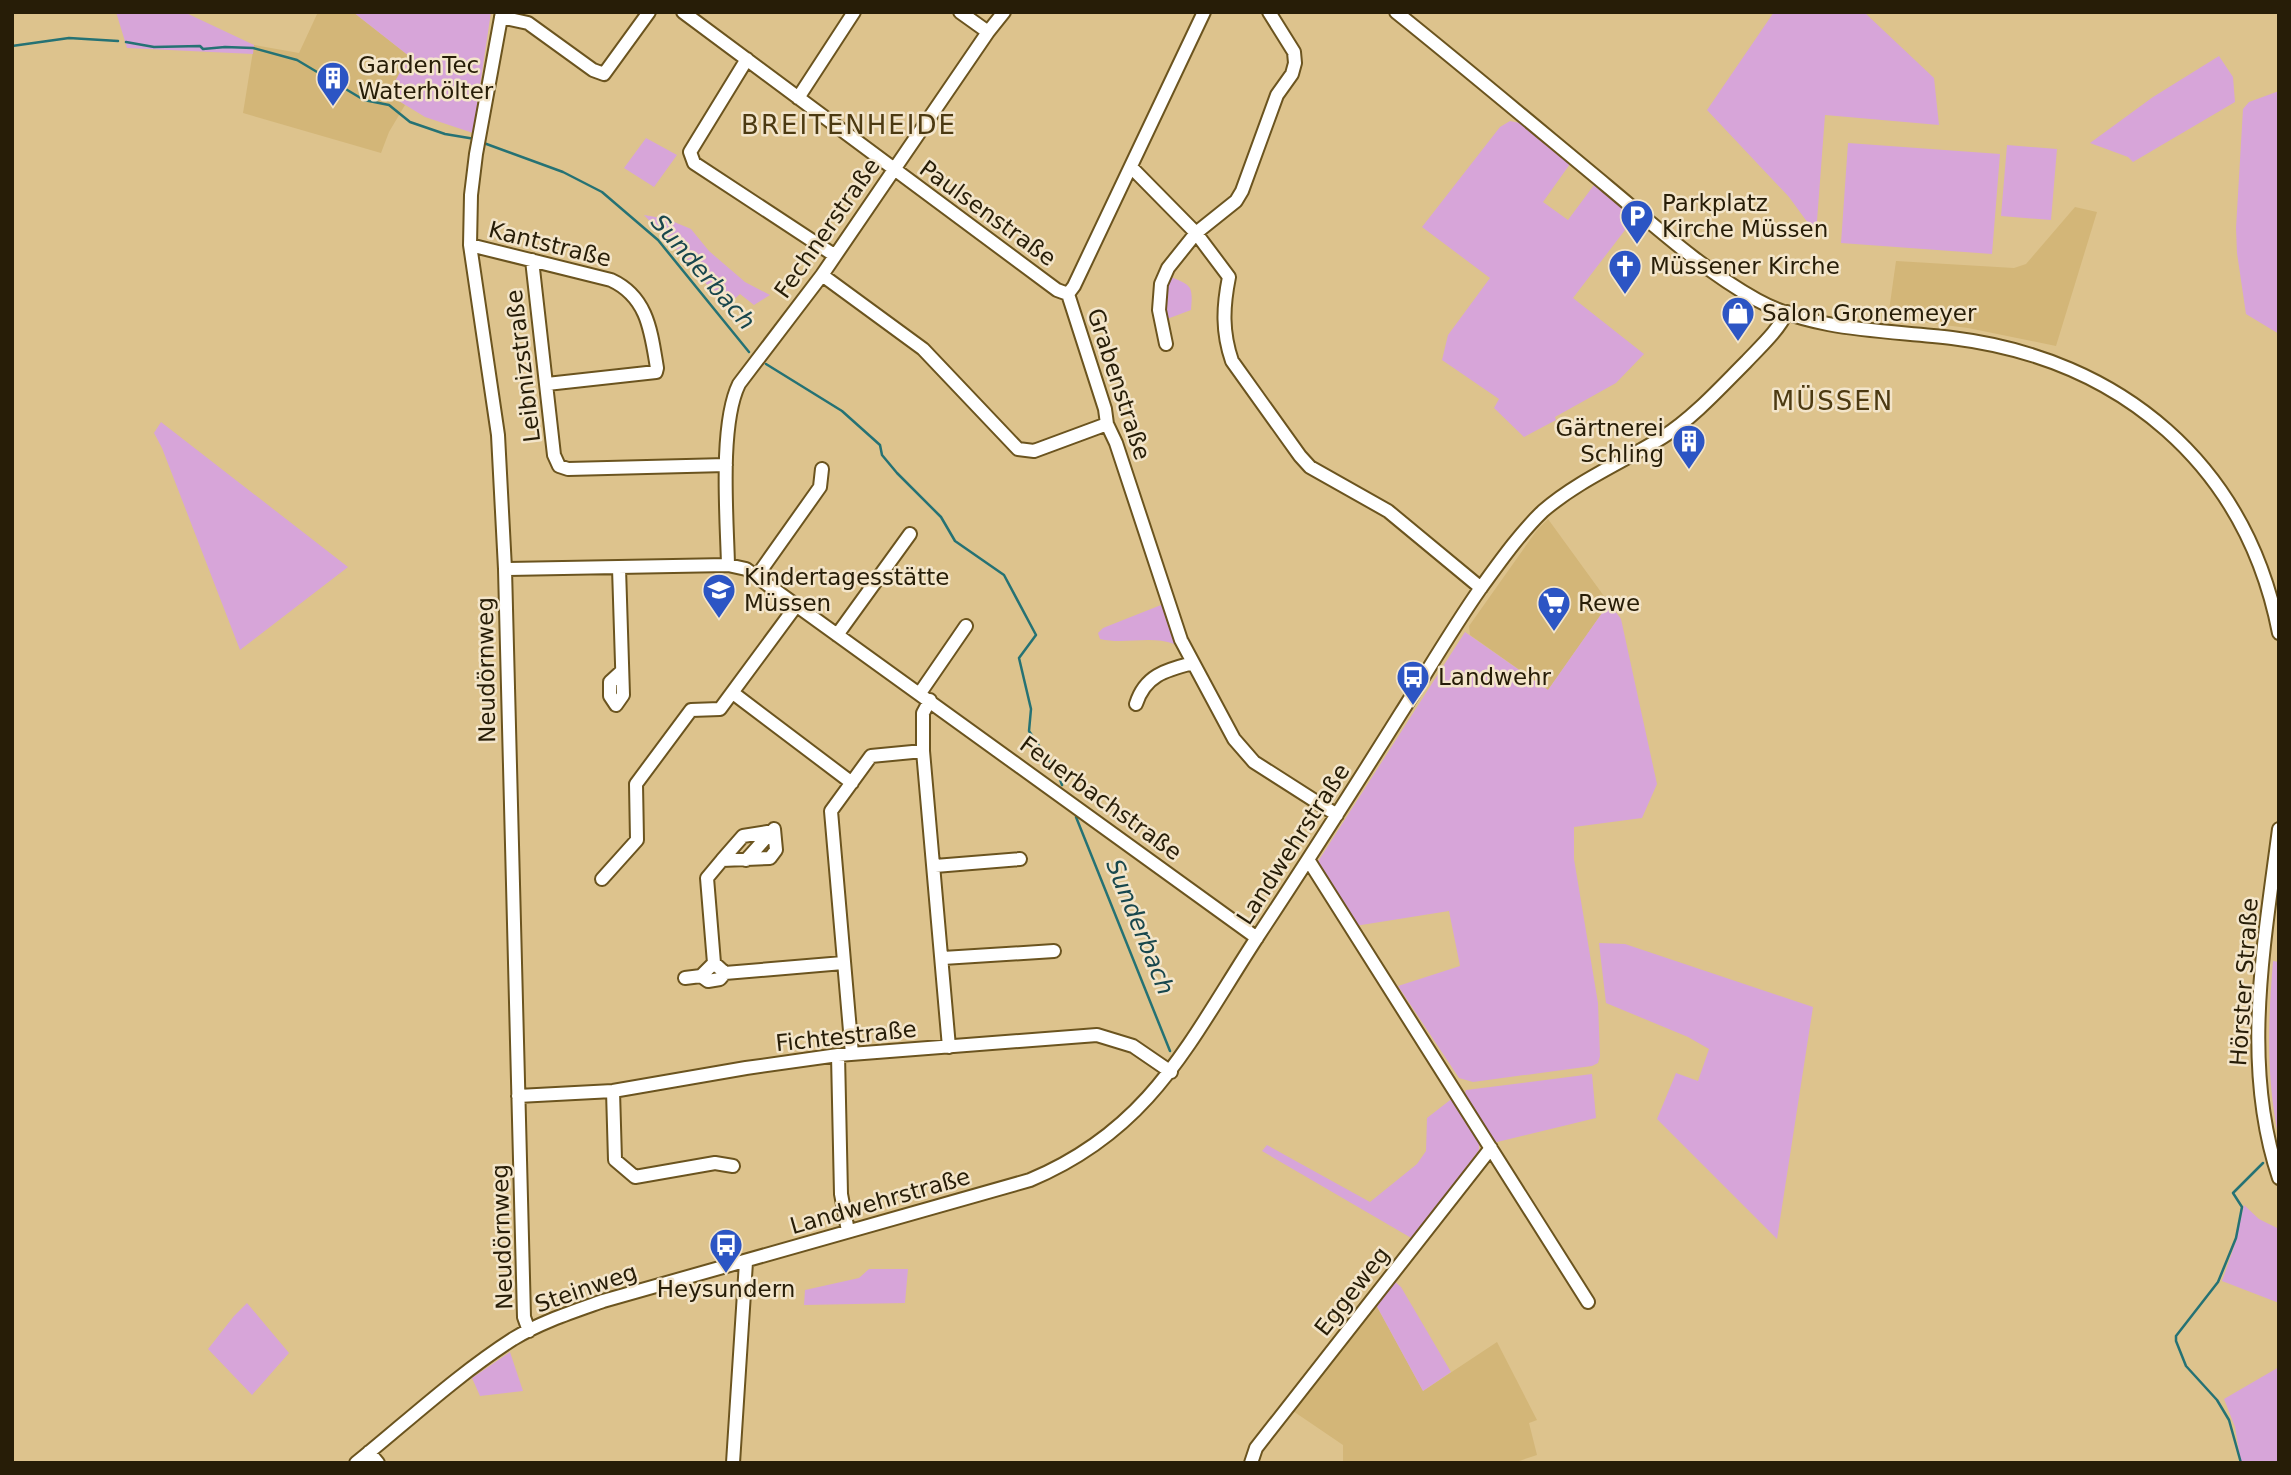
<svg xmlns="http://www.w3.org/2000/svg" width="2291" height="1475" viewBox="0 0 2291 1475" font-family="'DejaVu Sans',sans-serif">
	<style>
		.built { fill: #d3b678 }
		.green { fill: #d7a5d9 }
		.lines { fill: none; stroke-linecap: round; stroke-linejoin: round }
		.stream { stroke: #257274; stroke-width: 2.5 }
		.minor-casing { stroke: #6b541f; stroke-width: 16 }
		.minor { stroke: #fff; stroke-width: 12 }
		.labels { text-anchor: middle; stroke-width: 5; stroke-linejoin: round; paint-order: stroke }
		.poi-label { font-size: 23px; fill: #271d07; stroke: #f3e5ca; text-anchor: start }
		.street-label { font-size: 23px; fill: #271d07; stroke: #f3e5ca }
		.water-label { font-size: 24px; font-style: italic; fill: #18474d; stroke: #f3e5ca }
		.quarter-label { font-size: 26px; letter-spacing: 2px; fill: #4c3a12; stroke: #f3e5ca }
	</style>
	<rect width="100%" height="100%" fill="#ddc38d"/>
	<path class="built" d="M318 12H353L409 56 394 98 405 105 389 132 381 153 243 113 254 45 299 53Z
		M2075 207 2097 212 2056 346 1968 328 1888 318 1896 261 2014 268 2026 264Z
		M1548 519 1609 603 1548 690 1470 635 1469 626 1537 530Z
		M1375 1303 1423 1391 1497 1342 1537 1420 1529 1423 1537 1455 1513 1463H1343V1445L1290 1409Z"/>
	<path class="green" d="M116 12H184L254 45 253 54 127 48Z
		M353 12H491L473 133 425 117 394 98 399 89 393 85 409 56Z
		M1774 12H1864L1934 78 1939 125 1825 115 1816 234 1789 197 1707 110Z
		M2219 56 2233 77 2235 102 2133 162 2128 157 2090 143 2153 97Z
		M2279 91V334L2246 314 2237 253 2236 228 2243 109 2249 102Z
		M1510 121 1520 123 1570 164 1543 202 1568 220 1594 185 1635 217 1573 298 1644 354 1616 383 1555 417 1556 420 1524 437 1494 408 1499 399 1442 360 1448 335 1490 278 1422 227 1500 127Z
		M646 138 677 155 654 187 624 168Z
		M1848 143 2000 154 1992 254 1841 243Z
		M2007 145 2057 149 2051 220 2001 216Z
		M644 215 667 219 691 229 709 251 745 282 770 295 754 305 740 294 728 305 694 272 677 250Z
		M1169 276C1192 286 1193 285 1191 310L1167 319C1162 302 1163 292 1169 276Z
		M161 422 348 567 240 650 162 448 154 433Z
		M1609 603 1621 619 1657 784 1642 818 1574 827V859L1598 1003 1600 1056 1598 1063 1592 1066 1473 1082 1459 1078 1398 986 1460 966 1449 911 1355 926 1317 863 1465 632 1548 690Z
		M1161 605H1164L1176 635 1174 644C1150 635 1125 645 1100 639L1098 633 1103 628Z
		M1599 943 1625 944 1813 1007 1777 1239 1657 1119 1676 1073 1698 1081 1709 1049 1688 1037 1606 1003Z
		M2273 961 2279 962V1140C2266 1078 2268 1023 2273 961Z
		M1592 1074 1596 1118 1493 1143 1464 1096 1466 1090Z
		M1454 1097 1479 1139V1150L1413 1239 1262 1151 1267 1145 1370 1202 1417 1164 1426 1151 1427 1118Z
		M2244 1205 2259 1219 2279 1229V1303L2222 1281 2235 1244Z
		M869 1269H908L905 1303 804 1305 805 1290 859 1278Z
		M1393 1280 1401 1287 1451 1372 1423 1391 1375 1303Z
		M247 1303 289 1353 252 1395 208 1349 234 1316Z
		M510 1352 523 1391 480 1396 472 1378Z
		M2279 1367V1463H2241L2235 1427 2224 1399Z"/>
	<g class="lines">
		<path class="stream" d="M126 42 154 47 200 46 203 49 225 47 253 48 297 60 364 100 389 105 410 122 445 134 475 139
			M12 46 69 38 118 41
			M481 142 563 172 602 192 658 240 749 352
			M766 364 842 411 880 445 882 455 897 473 941 517 955 541 1004 575 1036 635 1019 658 1031 709 1029 731 1058 774 1062 785
			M1076 817 1170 1051
			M2241 1463 2229 1420 2217 1400 2186 1366 2176 1341V1336L2218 1282 2236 1238 2242 1207 2233 1193 2263 1163"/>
		<defs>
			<path id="minor" d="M502 12 476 154 471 195 470 245 498 435 505 569 524 1317 529 1331
				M683 12 1057 290 1068 294
				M960 12 988 32
				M1396 12C1467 69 1537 128 1607 186 1655 226 1703 270 1757 300 1815 332 1889 330 1952 338 2121 359 2246 464 2279 633
				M501 17 528 23 593 70 604 74 649 12
				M747 59 690 152 694 163 834 255
				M798 98 854 12
				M1131 167 1196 233 1229 277C1223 307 1222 332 1232 361L1300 456 1310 467 1388 511 1481 588
				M470 245 611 280C648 297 651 332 657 368L656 372 547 384
				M532 260 554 455 559 466 568 469 726 465
				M822 275 923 349 1018 449 1034 451 1107 424
				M1068 294 1105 409 1107 424 1116 443 1181 640 1234 739 1254 762 1337 815
				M1068 294 1074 286 1204 12
				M1166 344 1159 310 1161 284 1168 268 1196 233 1236 201 1242 191 1277 95 1292 74 1295 63 1294 52 1269 12
				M728 565C727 519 719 425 739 384L822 275 988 32 1004 12
				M619 568 623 695 616 705 610 696V682L622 671
				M505 569 728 565 746 569 1257 938
				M757 576 820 487 822 469
				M837 635 910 534
				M733 693 852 783
				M920 693 966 626
				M930 700 923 713V751L949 1047
				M1136 704C1145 675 1166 670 1193 663
				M2279 829C2264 945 2241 1065 2279 1178
				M722 860 743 836 774 831
				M746 860 772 831
				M1309 861 1588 1302
				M935 866 1020 859
				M602 879 637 840 636 784 691 710 720 709 796 606
				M943 958 1054 951
				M714 963 707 878 722 860 770 858 776 850 774 829
				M701 976 708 981 720 979 725 973
				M685 978 701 976 714 963 725 973 843 963
				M852 1054 831 811 871 756 923 751
				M838 1055 841 1194 848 1231
				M613 1091 615 1160 635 1177 715 1163 733 1166
				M518 1096 613 1091 746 1068 838 1055 1097 1035 1133 1046 1171 1072
				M369 1452 378 1463
				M356 1463C408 1421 457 1375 513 1339 541 1322 572 1312 603 1301L1030 1180C1152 1129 1190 1040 1258 936 1307 862 1354 788 1401 713 1427 672 1452 629 1480 589 1499 563 1520 533 1543 511 1579 480 1623 462 1663 437 1694 417 1720 388 1746 362 1760 347 1778 331 1787 312
				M733 1463 746 1262
				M1251 1463 1256 1448 1491 1148"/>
		</defs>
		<use href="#minor" class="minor-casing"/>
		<use href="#minor" class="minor"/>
	</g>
	<defs>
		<symbol id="building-pin" viewBox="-11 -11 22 30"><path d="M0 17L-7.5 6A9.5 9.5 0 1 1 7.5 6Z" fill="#2c55c4" stroke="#f3e5ca"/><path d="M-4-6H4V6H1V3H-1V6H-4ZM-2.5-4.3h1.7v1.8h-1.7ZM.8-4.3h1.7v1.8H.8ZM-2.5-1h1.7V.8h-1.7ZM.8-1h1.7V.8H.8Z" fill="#fff"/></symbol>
		<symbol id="parking-pin" viewBox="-11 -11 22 30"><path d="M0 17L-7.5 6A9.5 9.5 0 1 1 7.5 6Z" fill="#2c55c4" stroke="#f3e5ca"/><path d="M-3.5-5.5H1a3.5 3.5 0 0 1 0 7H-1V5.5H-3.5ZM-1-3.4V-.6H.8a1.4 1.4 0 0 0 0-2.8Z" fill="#fff"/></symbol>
		<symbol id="church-pin" viewBox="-11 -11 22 30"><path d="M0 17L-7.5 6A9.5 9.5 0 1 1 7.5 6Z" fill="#2c55c4" stroke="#f3e5ca"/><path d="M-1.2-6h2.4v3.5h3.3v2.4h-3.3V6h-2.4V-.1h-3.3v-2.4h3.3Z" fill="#fff"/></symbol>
		<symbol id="shop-pin" viewBox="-11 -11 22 30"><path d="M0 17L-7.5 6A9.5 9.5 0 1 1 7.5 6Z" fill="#2c55c4" stroke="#f3e5ca"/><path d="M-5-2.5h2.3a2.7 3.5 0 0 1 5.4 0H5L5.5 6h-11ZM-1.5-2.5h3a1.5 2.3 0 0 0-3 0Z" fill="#fff"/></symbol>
		<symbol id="school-pin" viewBox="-11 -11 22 30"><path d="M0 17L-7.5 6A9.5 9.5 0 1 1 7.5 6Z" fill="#2c55c4" stroke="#f3e5ca"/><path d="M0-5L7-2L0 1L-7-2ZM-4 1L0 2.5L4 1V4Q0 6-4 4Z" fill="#fff"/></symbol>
		<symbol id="supermarket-pin" viewBox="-11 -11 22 30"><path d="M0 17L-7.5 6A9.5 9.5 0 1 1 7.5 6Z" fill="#2c55c4" stroke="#f3e5ca"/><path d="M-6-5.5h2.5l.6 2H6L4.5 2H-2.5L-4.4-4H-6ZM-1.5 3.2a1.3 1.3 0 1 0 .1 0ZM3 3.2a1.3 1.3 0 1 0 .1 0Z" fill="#fff"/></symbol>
		<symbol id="bus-pin" viewBox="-11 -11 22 30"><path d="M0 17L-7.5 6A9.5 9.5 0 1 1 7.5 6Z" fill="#2c55c4" stroke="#f3e5ca"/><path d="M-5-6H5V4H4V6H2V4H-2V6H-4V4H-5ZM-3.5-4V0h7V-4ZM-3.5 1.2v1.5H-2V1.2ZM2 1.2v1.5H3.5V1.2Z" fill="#fff"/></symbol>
	</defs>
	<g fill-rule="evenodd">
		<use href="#building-pin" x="314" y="59" width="38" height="52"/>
		<use href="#parking-pin" x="1618" y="197" width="38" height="52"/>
		<use href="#church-pin" x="1606" y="247" width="38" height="52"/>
		<use href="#shop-pin" x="1719" y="294" width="38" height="52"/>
		<use href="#building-pin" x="1670" y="422" width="38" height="52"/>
		<use href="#school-pin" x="700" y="571" width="38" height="52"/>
		<use href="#supermarket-pin" x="1535" y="584" width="38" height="52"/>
		<use href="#bus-pin" x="1394" y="658" width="38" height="52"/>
		<use href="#bus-pin" x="707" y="1226" width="38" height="52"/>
	</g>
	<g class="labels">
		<g class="poi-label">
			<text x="358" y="73">GardenTec<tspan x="358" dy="26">Waterhölter</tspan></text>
			<text x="1662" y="211">Parkplatz<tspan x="1662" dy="26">Kirche Müssen</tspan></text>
			<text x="1650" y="274">Müssener Kirche</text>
			<text x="1762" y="321">Salon Gronemeyer</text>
			<text x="1664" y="436" text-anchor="end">Gärtnerei<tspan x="1664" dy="26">Schling</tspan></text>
			<text x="744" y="585">Kindertagesstätte<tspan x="744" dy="26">Müssen</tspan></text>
			<text x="1578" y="611">Rewe</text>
			<text x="1438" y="685">Landwehr</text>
			<text x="726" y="1297" text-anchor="middle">Heysundern</text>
		</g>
		<g class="street-label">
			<text transform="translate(988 213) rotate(36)" y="8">Paulsenstraße</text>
			<text transform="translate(827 228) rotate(-55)" y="8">Fechnerstraße</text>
			<text transform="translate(550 244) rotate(14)" y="8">Kantstraße</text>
			<text transform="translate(523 366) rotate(-97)" y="8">Leibnizstraße</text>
			<text transform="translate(1119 384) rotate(72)" y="8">Grabenstraße</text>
			<text transform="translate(486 670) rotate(-91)" y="8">Neudörnweg</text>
			<text transform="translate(1101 798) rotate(36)" y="8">Feuerbachstraße</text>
			<text transform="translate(1293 844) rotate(-57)" y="8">Landwehrstraße</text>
			<text transform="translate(2244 982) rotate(-86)" y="8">Hörster Straße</text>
			<text transform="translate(846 1036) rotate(-6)" y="8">Fichtestraße</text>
			<text transform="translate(880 1201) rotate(-16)" y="8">Landwehrstraße</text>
			<text transform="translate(502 1237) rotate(-92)" y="8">Neudörnweg</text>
			<text transform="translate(586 1288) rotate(-19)" y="8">Steinweg</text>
			<text transform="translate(1352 1291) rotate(-52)" y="8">Eggeweg</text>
		</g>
		<g class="water-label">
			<text transform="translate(703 272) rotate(49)" y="8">Sunderbach</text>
			<text transform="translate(1140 927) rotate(68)" y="8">Sunderbach</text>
		</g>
		<g class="quarter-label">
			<text x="849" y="134">BREITENHEIDE</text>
			<text x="1833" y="410">MÜSSEN</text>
		</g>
	</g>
	<rect width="2291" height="1475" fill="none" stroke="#271d07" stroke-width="28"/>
</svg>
